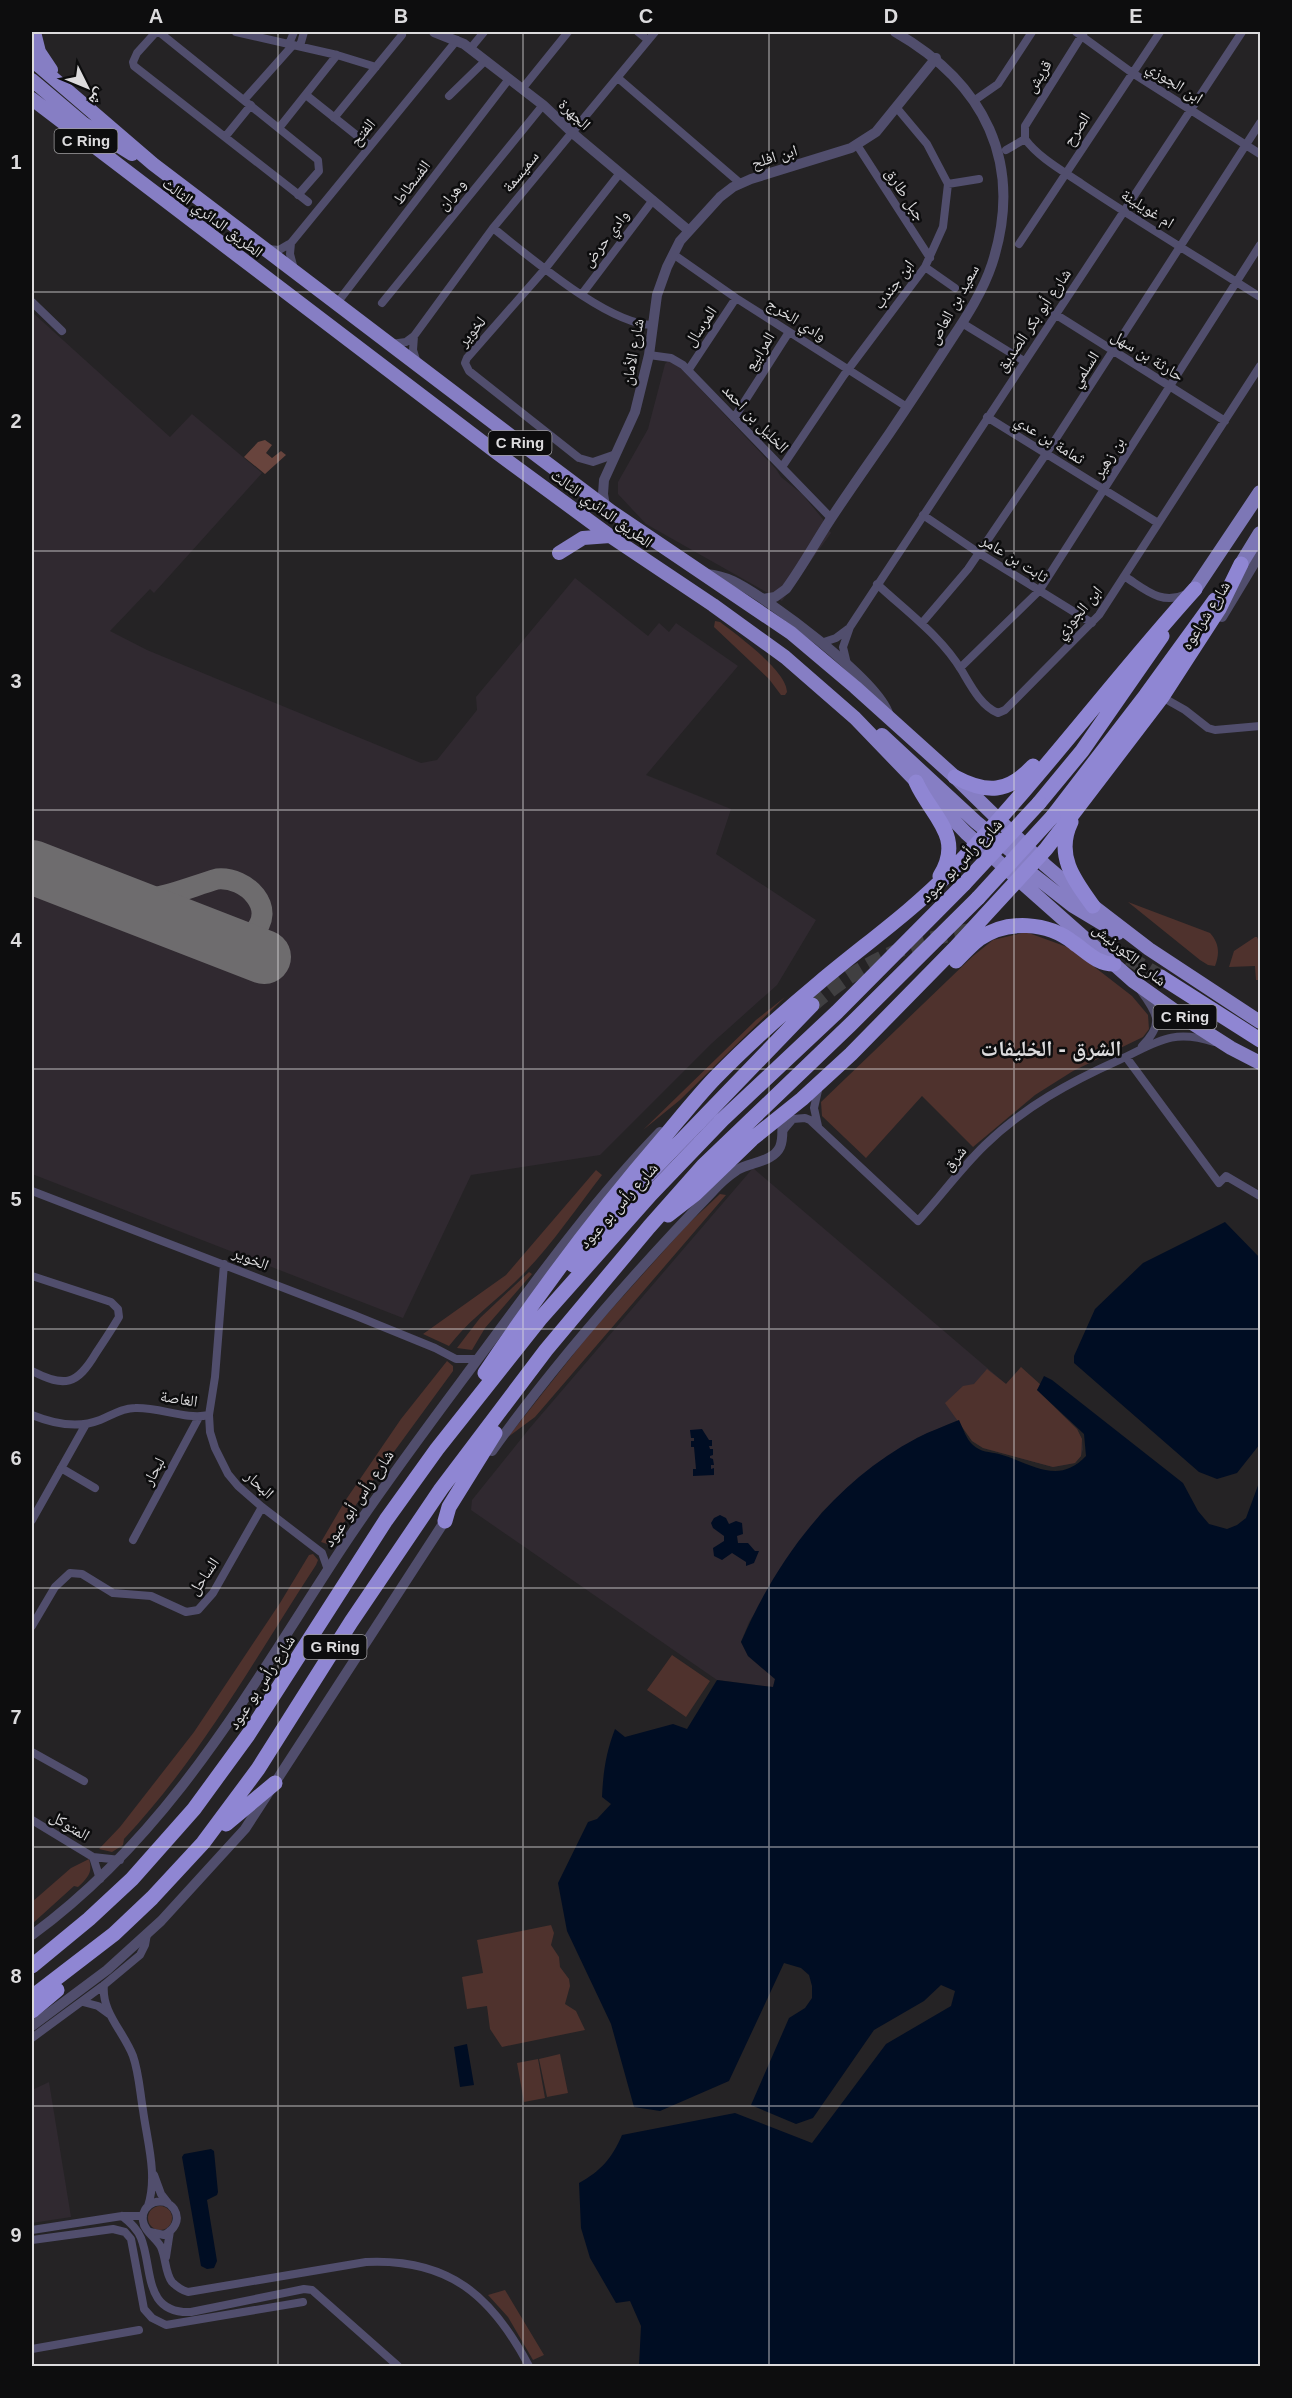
<svg xmlns="http://www.w3.org/2000/svg" width="1292" height="2398" viewBox="0 0 1292 2398" font-family="Arial,'Noto Naskh Arabic',sans-serif">
	<style>
		.built { fill: #302930 }
		.green { fill: #4f322d }
		.forest { fill: #68443d }
		.water { fill: #000d23 }
		.lines { fill: none; stroke-linecap: round; stroke-linejoin: round }
		.taxiway { stroke: #6e6c6e; stroke-width: 21 }
		.runway { stroke: #6e6c6e; stroke-width: 54 }
		.motorway-tunnel { stroke: #403f41; stroke-width: 15; stroke-dasharray: 15 8; stroke-linecap: butt }
		.minor { stroke: #514e6d; stroke-width: 8 }
		.tertiary { stroke: #514e6d; stroke-width: 10 }
		.primary { stroke: #7d77b6; stroke-width: 14 }
		.trunk { stroke: #867ec4; stroke-width: 14 }
		.motorway { stroke: #8f86d3; stroke-width: 15 }
		.motorway-bridge { stroke: #8f86d3; stroke-width: 15 }
		.grid { fill: none; stroke: #dcdbdd; stroke-width: 1.5; stroke-opacity: 0.55 }
		.labels { text-anchor: middle; stroke-width: 5; stroke-linejoin: round; paint-order: stroke }
		.shield { fill: #0d0d0e; stroke: #9e9d9f; stroke-width: 1.5 }
		.shield-label { font-size: 15px; font-weight: bold; fill: #dcdbdd }
		.street-label { font-size: 16px; fill: #dcdbdd; stroke: #0d0d0e }
		.district-label { font-size: 22px; font-weight: bold; fill: #dcdbdd; stroke: #0d0d0e }
		.neatline { fill: none; stroke: #dcdbdd; stroke-width: 2 }
		.grid-label { font-size: 20px; text-anchor: middle; font-weight: bold; fill: #dcdbdd }
	</style>
	<rect width="100%" height="100%" fill="#252325"/>
	<path class="built" d="M32 312 170 437 192 414 262 473 154 593 150 589 110 631 147 650 421 763 437 760 477 710 476 697 575 578 648 636 659 623 669 632 676 623 738 666 646 775 731 809 716 854 816 920 777 985 711 1044 600 1155 471 1175 403 1318 32 1174Z
		M669 360 674 361 689 377 776 469 781 477 802 494 822 518 831 533 782 601 646 524 618 494V482L648 429 665 364Z
		M753 1168 1006 1384 1021 1367 1037 1390 1077 1429 1082 1439 1083 1449 1081 1456 1075 1463 1053 1467 983 1448 972 1441 959 1420 917 1438 856 1480 822 1512 749 1622 741 1642 748 1656 775 1679 773 1687 717 1680 471 1510 472 1500 529 1429Z
		M49 2082 71 2217 32 2223V2090Z"/>
	<path class="green" d="M715 621 720 622C737 635 787 671 787 692L785 695H781L769 679 714 627Z
		M1128 902 1210 933C1219 943 1220 953 1215 966L1208 965 1200 960Z
		M1026 932 1070 948 1132 996 1148 1015 1149 1029 1143 1037 1073 1071 1035 1095 973 1147 922 1096 866 1158 822 1116 821 1102 973 956 993 940Z
		M1255 937H1257L1260 943V980H1256L1255 966 1229 967 1234 951Z
		M785 997 680 1100 643 1130 756 1020Z
		M596 1170 602 1175C574 1211 548 1251 515 1282 492 1304 468 1321 449 1346L423 1334 506 1275Z
		M720 1194 726 1195 535 1417 508 1437 591 1332 687 1225Z
		M529 1272 532 1274 485 1328 472 1350 457 1348 480 1318Z
		M447 1361 453 1366V1371L366 1490 333 1539 327 1544 321 1542 345 1501 401 1419Z
		M1021 1367 1041 1385 1037 1390 1077 1429 1082 1439 1081 1456 1075 1463 1053 1467 983 1448 972 1441 945 1403 963 1386 974 1384 987 1369 1006 1384Z
		M313 1554 318 1560 316 1565C255 1658 201 1757 124 1839L123 1845 112 1852 99 1849 120 1827 194 1732 280 1603 309 1555Z
		M672 1655 710 1681 686 1717 647 1690Z
		M89 1859C93 1873 88 1877 78 1887L74 1886 32 1924V1902L71 1868Z
		M551 1925 554 1933 551 1945 559 1957 560 1967 569 1979 570 1986 565 2004 576 2011 585 2030 502 2047 490 2029 487 2006 467 2009 462 1977 483 1973 477 1940Z
		M560 2054 568 2093 547 2097 539 2059Z
		M538 2059 545 2098 524 2102 517 2063Z
		M148 2218a12 12 0 1 1 24 0a12 12 0 1 1-24 0Z
		M505 2290 544 2355 533 2360 508 2317 488 2295Z"/>
	<path class="forest" d="M265 440 272 445 266 453 272 458 281 451 286 455 265 474 244 457 258 442Z"/>
	<path class="water" d="M1225 1222 1260 1258V1444L1237 1473 1217 1479 1199 1472 1074 1363V1356L1095 1309 1143 1263Z
		M1044 1376 1052 1380 1183 1483 1198 1511 1209 1524 1227 1529 1237 1525 1246 1518 1260 1480V2366H639L641 2326 630 2301 616 2303 590 2258 581 2228 579 2183C601 2171 612 2158 622 2135L735 2113 812 2143 886 2044 951 2006 955 1991 941 1985 924 2001 874 2030 813 2118 796 2124 751 2105 789 2018 805 2008 812 1998V1986L809 1975 801 1968 784 1963 729 2081 660 2111 634 2107 611 2024 567 1931 558 1883 588 1822 597 1819 611 1804 602 1797C603 1773 606 1752 615 1729L625 1737 673 1724 687 1729 717 1680 773 1687 775 1679 748 1656 741 1642C777 1558 835 1481 917 1438 930 1431 945 1426 959 1420 963 1428 966 1439 973 1445 980 1452 990 1452 999 1454 1031 1463 1058 1486 1086 1456L1084 1434 1037 1390Z
		M702 1429 709 1440H712V1446H709L710 1449H713V1455L710 1456V1458L713 1459 714 1465H711V1469L714 1468V1475L693 1476V1469H696L694 1447H691V1441H694V1438H691L690 1430Z
		M720 1515 726 1518 729 1524 736 1521 742 1523 743 1534 737 1536 738 1543H748L755 1551H759L754 1563 746 1566V1562L732 1553 722 1560 714 1556 713 1548 724 1541V1536L713 1528 711 1523 714 1518Z
		M467 2044 474 2085 460 2087 454 2047Z
		M211 2149 214 2151 218 2192 217 2195 207 2200 217 2261 214 2268 207 2269 201 2266 182 2157 184 2154Z"/>
	<g class="lines">
		<path class="taxiway" d="M111 897C150 906 180 890 217 879 246 876 279 909 252 934 247 939 237 942 231 946"/>
		<path class="runway" d="M32 867 264 957"/>
		<path class="motorway-tunnel" d="M1087 939 1127 957 1161 977
			M812 1005C859 964 915 937 977 930"/>
		<path class="minor" d="M156 32 137 53 133 62 134 66 308 202
			M159 32 318 160 319 171 298 195
			M236 32 337 55 376 67
			M638 32 648 40
			M1076 32 1131 72 1260 154
			M289 44 294 32
			M300 46 304 32
			M470 49 484 32
			M618 78 740 183
			M522 89 568 32
			M306 95 370 146
			M449 96 485 61
			M244 100 293 45
			M975 100 998 84 1032 32
			M334 118 402 35
			M279 128 337 55
			M225 137 251 105
			M1025 139C1039 158 1063 171 1082 184 1140 223 1201 259 1260 297
			M1025 139V126L1084 32
			M857 145 930 258
			M1006 150 1025 139
			M948 184 979 179
			M493 228C529 256 608 325 653 325
			M291 243 290 254 294 269
			M1019 244 1160 32
			M268 249 279 250 291 243 457 40
			M673 254 736 298 907 407
			M925 267 955 288
			M582 294 653 200
			M32 302 62 331
			M337 303 509 79
			M382 303 543 105
			M1055 314 1225 421
			M962 323 1024 361
			M414 336 413 350 417 363
			M391 344 406 342 414 336 493 228 655 32
			M649 355 671 358 683 365 831 518
			M689 369 736 298
			M987 417 1158 523
			M734 418 789 332
			M616 454 593 462 579 458 469 371 465 363 467 358 545 269 620 173
			M782 467 844 375 925 267 943 227 948 184 927 144 896 107
			M923 515 979 553 1092 623
			M1124 576C1145 589 1161 606 1186 594
			M877 584C907 612 941 636 962 671 971 686 981 706 998 713L1005 710 1099 615 1260 366
			M922 623 968 569 1046 454 1260 123
			M821 643 836 638 848 629
			M847 664 843 647 850 627 1242 32
			M960 668 1039 591 1260 245
			M1162 697 1185 710 1208 728 1215 730 1260 726
			M1141 991C1158 1014 1164 1024 1142 1046
			M1126 1057 1219 1183 1226 1176 1260 1196
			M818 1126 814 1108 819 1086
			M782 1132 793 1119 805 1118 810 1120 918 1221C941 1196 961 1168 985 1145 1024 1107 1070 1082 1119 1060 1156 1043 1171 1028 1214 1042
			M32 1191 354 1315 435 1348 456 1359H478
			M224 1264 215 1377 209 1415 210 1432 215 1448 228 1474 238 1486 262 1507 322 1553 328 1570
			M32 1276 111 1302 118 1309 119 1317C112 1329 104 1341 96 1353 77 1385 65 1388 32 1371
			M32 1415C54 1424 77 1429 100 1420 112 1415 122 1408 135 1408 160 1407 185 1420 209 1415
			M61 1468 95 1488
			M32 1520 86 1424
			M133 1540 199 1417
			M32 1626 55 1587 70 1573 82 1574 113 1593 151 1596 186 1612 198 1610 213 1593 262 1507
			M32 1752 84 1781
			M32 1820 93 1857 120 1860
			M93 1857 100 1879
			M104 1985C101 2012 124 2032 133 2056 139 2073 140 2093 143 2110 147 2141 158 2175 148 2206
			M83 2002 98 2006 109 2014
			M32 2038 104 1985 140 1955 145 1945 147 1934
			M154 2175 161 2194 168 2203
			M122 2216C130 2222 137 2228 141 2238 153 2268 143 2314 191 2312L304 2289 312 2290 398 2366
			M32 2230 122 2216H143
			M150 2232 164 2235C174 2230 181 2220 174 2209 164 2194 140 2203 143 2221 144 2231 156 2238 161 2247 166 2258 165 2273 172 2282 177 2287 181 2290 188 2292L366 2262C449 2258 492 2296 529 2366
			M32 2240 113 2229 125 2232 131 2239 144 2309 152 2318 166 2325 303 2302
			M166 2257 170 2231
			M32 2349 139 2330"/>
		<path class="tertiary" d="M434 32 464 44 543 105 576 136 688 230
			M605 506 603 494 604 480 635 412 649 355 657 295 667 267 680 241 720 197 733 187 751 179 851 148 876 132 936 58
			M706 574C715 575 724 577 733 581 765 596 884 684 889 717
			M763 599 775 597 786 589C802 567 815 543 830 520 849 491 869 463 889 434 910 403 931 371 951 340 967 316 983 291 992 264 1025 162 984 83 895 32
			M1222 617 1260 554
			M492 1451C559 1358 634 1273 713 1191 720 1183 728 1176 737 1170 751 1162 773 1162 780 1147 784 1138 782 1125 782 1115
			M32 1935C171 1833 249 1690 342 1548 389 1477 441 1409 492 1340 545 1268 598 1196 660 1132
			M32 2026 107 1970 161 1921 245 1829 448 1516"/>
		<path class="primary" d="M1241 564 1260 533
			M1195 589 1260 492"/>
		<path class="trunk" d="M34 32 39 52 51 70
			M32 60 153 164 511 436 612 512 791 633 855 687 955 777 1045 865 1093 906 1149 949 1260 1022
			M32 80 84 124 132 154
			M32 99 497 453 610 536 713 605 785 657 855 718 966 833 1133 981 1189 1021 1231 1048 1260 1063
			M559 553 583 538 610 536
			M882 735 976 822 1021 859 1029 862 1037 858
			M1018 863 1073 906 1118 933"/>
		<path class="motorway" d="M955 777C987 794 1008 793 1033 766
			M916 782C931 816 965 836 940 876
			M1039 803 1082 751 1162 636
			M1053 816 1146 695 1215 600
			M1071 822C1055 855 1074 880 1093 906
			M956 961C963 954 971 945 979 939 1007 919 1048 922 1074 943 1087 952 1097 964 1114 964
			M1161 977 1260 1040
			M668 1215 695 1194 752 1139 802 1099 851 1054 955 948 1046 849 1162 697 1219 609 1241 564
			M573 1265 648 1175 812 1005
			M485 1373C540 1291 600 1211 665 1136 681 1117 697 1097 714 1079 747 1045 784 1012 820 982 864 945 911 912 950 872 1037 783 1111 682 1195 589
			M445 1521 449 1507 495 1433
			M226 1824 275 1783
			M32 1966 89 1919 132 1879 194 1809 248 1735 386 1520 437 1449 540 1319 651 1194 722 1120 837 1012 964 884
			M32 1997 114 1934 152 1898 203 1843 258 1769 351 1622 441 1489 546 1350 649 1227 703 1166 850 1025 978 898
			M32 2011 57 1990"/>
		<path class="motorway-bridge" d="M964 884 1039 803
			M978 898 1053 816"/>
	</g>
	<path class="grid" d="M278 32V2366M523 32V2366M769 32V2366M1014 32V2366M32 292H1260M32 551H1260M32 810H1260M32 1069H1260M32 1329H1260M32 1588H1260M32 1847H1260M32 2106H1260"/>
	<g class="labels">
		<g class="shield">
			<rect x="54.5" y="129" width="63" height="24" rx="4.5"/>
			<rect x="488.5" y="431" width="63" height="24" rx="4.5"/>
			<rect x="1153.5" y="1005" width="63" height="24" rx="4.5"/>
			<rect x="303.5" y="1635" width="63" height="24" rx="4.5"/>
		</g>
		<g class="shield-label">
			<text x="86" y="146">C Ring</text>
			<text x="520" y="448">C Ring</text>
			<text x="1185" y="1022">C Ring</text>
			<text x="335" y="1652">G Ring</text>
		</g>
		<g class="street-label">
			<text transform="translate(1038 76) rotate(-58)" y="6">قريش</text>
			<text transform="translate(1175 82) rotate(33)" y="6">ابن الجوزي</text>
			<text transform="translate(575 114) rotate(43)" y="6">الجهرة</text>
			<text transform="translate(1076 129) rotate(-57)" y="6">الصرح</text>
			<text transform="translate(362 132) rotate(-51)" y="6">الفتح</text>
			<text transform="translate(774 156) rotate(-17)" y="6">ابن افلح</text>
			<text transform="translate(520 171) rotate(-51)" y="6">سميسمة</text>
			<text transform="translate(411 182) rotate(-53)" y="6">الفسطاط</text>
			<text transform="translate(451 194) rotate(-51)" y="6">وهران</text>
			<text transform="translate(906 194) rotate(57)" y="6">جبل طارق</text>
			<text transform="translate(1148 208) rotate(32)" y="6">ام غويلينة</text>
			<text transform="translate(213 217) rotate(37)" y="6">الطريق الدائري الثالث</text>
			<text transform="translate(605 238) rotate(-53)" y="6">وادي حرض</text>
			<text transform="translate(893 284) rotate(-53)" y="6">ابن جندب</text>
			<text transform="translate(953 304) rotate(-61)" y="6">سعيد بن العاص</text>
			<text transform="translate(797 319) rotate(32)" y="6">وادي الخرج</text>
			<text transform="translate(1033 320) rotate(-56)" y="6">شارع أبو بكر الصديق</text>
			<text transform="translate(700 326) rotate(-56)" y="6">المرسال</text>
			<text transform="translate(471 331) rotate(-50)" y="6">لخوير</text>
			<text transform="translate(759 351) rotate(-58)" y="6">المرابيع</text>
			<text transform="translate(632 352) rotate(-80)" y="6">شارع الأمان</text>
			<text transform="translate(1148 355) rotate(32)" y="6">حارثة بن سهل</text>
			<text transform="translate(1084 369) rotate(-57)" y="6">السلمي</text>
			<text transform="translate(756 418) rotate(46)" y="6">الخليل بن احمد</text>
			<text transform="translate(1050 439) rotate(32)" y="6">ثمامة بن عدي</text>
			<text transform="translate(1108 457) rotate(-57)" y="6">بن زهير</text>
			<text transform="translate(602 508) rotate(36)" y="6">الطريق الدائري الثالث</text>
			<text transform="translate(1015 558) rotate(32)" y="6">ثابت بن عامر</text>
			<text transform="translate(1078 612) rotate(-50)" y="6">ابن الجوزي</text>
			<text transform="translate(1205 615) rotate(-58)" y="6">شارع شراعوه</text>
			<text transform="translate(961 860) rotate(-46)" y="6">شارع رأس بو عبود</text>
			<text transform="translate(1130 954) rotate(39)" y="6">شارع الكورنيش</text>
			<text transform="translate(954 1158) rotate(-50)" y="6">شرق</text>
			<text transform="translate(618 1205) rotate(-48)" y="6">شارع رأس بو عبود</text>
			<text transform="translate(251 1258) rotate(22)" y="6">الخوير</text>
			<text transform="translate(179 1398) rotate(9)" y="6">الغاصة</text>
			<text transform="translate(153 1471) rotate(-61)" y="6">لبحار</text>
			<text transform="translate(260 1484) rotate(43)" y="6">البحار</text>
			<text transform="translate(358 1498) rotate(-56)" y="6">شارع رأس أبو عبود</text>
			<text transform="translate(203 1576) rotate(-56)" y="6">الساحل</text>
			<text transform="translate(261 1682) rotate(-57)" y="6">شارع رأس بو عبود</text>
			<text transform="translate(70 1825) rotate(31)" y="6">المتوكل</text>
		</g>
		<g class="district-label">
			<text x="1051" y="1056">الشرق - الخليفات</text>
		</g>
	</g>
	<rect width="1292" height="2398" fill="none" stroke="#0d0d0e" stroke-width="66"/>
	<g transform="translate(87 87) rotate(133)" stroke="#0d0d0e" stroke-width="4.5" paint-order="stroke">
	<path d="M0-4.5L10 22L0 15L-10 22Z" fill="#dcdbdd"/>
	<text y="-9" font-size="16" font-weight="bold" text-anchor="middle" fill="#dcdbdd">ش</text>
	</g>
	<rect x="33" y="33" width="1226" height="2332" class="neatline"/>
	<g class="grid-label">
		<text x="156" y="23">A</text>
		<text x="401" y="23">B</text>
		<text x="646" y="23">C</text>
		<text x="891" y="23">D</text>
		<text x="1136" y="23">E</text>
		<text x="16" y="169">1</text>
		<text x="16" y="428">2</text>
		<text x="16" y="688">3</text>
		<text x="16" y="947">4</text>
		<text x="16" y="1206">5</text>
		<text x="16" y="1465">6</text>
		<text x="16" y="1724">7</text>
		<text x="16" y="1983">8</text>
		<text x="16" y="2242">9</text>
	</g>
</svg>
